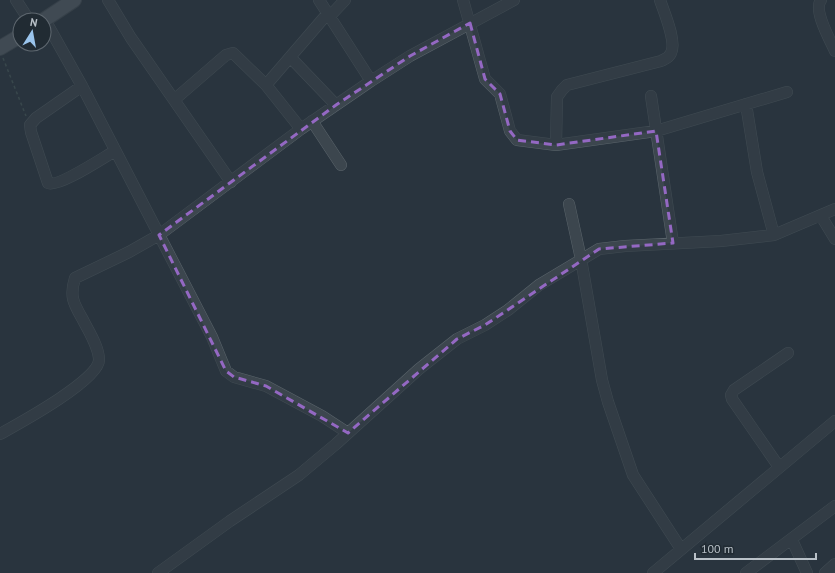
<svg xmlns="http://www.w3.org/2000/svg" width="835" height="573" viewBox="0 0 835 573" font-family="'PT Sans',sans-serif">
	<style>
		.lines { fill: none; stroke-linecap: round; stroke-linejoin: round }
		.minor-casing { stroke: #5a646b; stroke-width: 12 }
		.major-casing { stroke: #464f57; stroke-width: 16 }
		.path { stroke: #4a5d5d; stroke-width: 1.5; stroke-dasharray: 3 3; stroke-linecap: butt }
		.minor { stroke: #3c464e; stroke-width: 11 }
		.major { stroke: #5b656e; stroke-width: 14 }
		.marked { fill: none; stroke: #9468c3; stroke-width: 3; stroke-dasharray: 8 5; stroke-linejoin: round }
	</style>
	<rect width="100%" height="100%" fill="#29343e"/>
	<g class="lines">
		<defs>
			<path id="minor" d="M16 0 29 20
				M108 0 131 38 231 182
				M319 0 371 81
				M463 0 485 79 500 94 510 131 517 140 556 145 656 131 787 92
				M821 0C813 10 830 40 835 51
				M330 16 345 0
				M45 20 82 86 212 337 226 371 234 377 266 386 322 416 348 433
				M290 57 336 105
				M266 85 328 13
				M82 86 36 118 30 125 31 132 48 183C58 188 104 157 115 151
				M651 96 673 243
				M174 100 226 55 233 53 266 85 301 129
				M746 104 757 172 774 235
				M312 121 341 165
				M556 145 557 97 562 90 567 85 661 61C665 59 669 58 671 53 677 42 664 12 660 0
				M569 204 581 259 602 380 608 402 633 475 681 549
				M821 216 835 239
				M0 434C18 424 99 380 99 360 99 347 89 332 83 320 74 304 69 297 75 278L129 252 159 235 301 129 371 81 410 56 514 0
				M779 467 732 399 731 395 734 390 788 353
				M792 540 807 573
				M158 573 230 521 299 475 336 444 419 369 457 339 485 325 508 310 539 285 599 249 625 246 721 241 774 235 835 209
				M653 573 835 421
				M746 573 835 506
				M825 573 835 564"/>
			<path id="major" d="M44 20 74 0
				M0 48 20 36"/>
		</defs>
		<use href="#minor" class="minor-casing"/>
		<use href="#major" class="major-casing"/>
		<path class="path" d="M3 58 26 116"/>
		<use href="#minor" class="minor"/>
		<use href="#major" class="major"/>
	</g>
	<path d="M0 0H835V573H0ZM470 23 485 79 500 94 510 131 517 140 556 145 656 131 673 243 599 249 485 325 457 339 348 433 266 386 234 377 226 371 159 235 336 105 410 56Z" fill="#29343e" fill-opacity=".55" fill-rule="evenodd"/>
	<path class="marked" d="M470 23 485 79 500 94 510 131 517 140 556 145 656 131 673 243 599 249 485 325 457 339 348 433 266 386 234 377 226 371 159 235 336 105 410 56Z"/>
	<g transform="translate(32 32) rotate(11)"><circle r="19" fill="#212b33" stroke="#5e676f"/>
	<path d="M0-3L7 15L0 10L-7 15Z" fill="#9ac4ec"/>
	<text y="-6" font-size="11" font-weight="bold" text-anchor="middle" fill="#b9c1c8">N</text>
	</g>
	<path d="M695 553v6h121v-6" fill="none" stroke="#b9c1c8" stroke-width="2"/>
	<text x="701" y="553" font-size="12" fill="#b9c1c8" stroke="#212b33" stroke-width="3" paint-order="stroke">100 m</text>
</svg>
